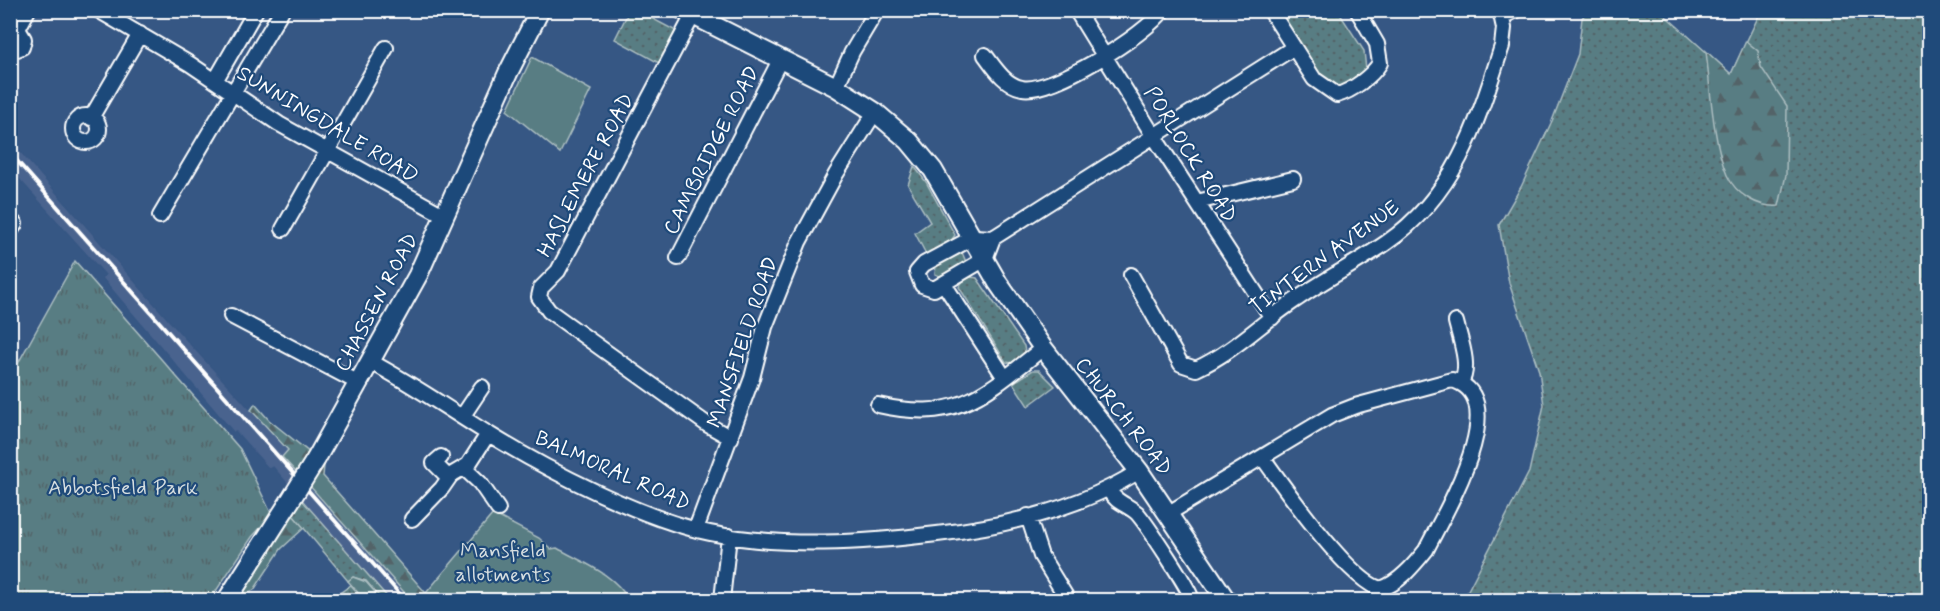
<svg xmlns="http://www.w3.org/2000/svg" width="1940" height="611" viewBox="0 0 1940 611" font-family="Mynerve,sans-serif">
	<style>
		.built { fill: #4a638e }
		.grass { fill: url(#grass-dots); stroke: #acbec1; stroke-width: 1.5 }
		.forest { fill: url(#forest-firs); stroke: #acbec1; stroke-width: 1.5 }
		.park { fill: url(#park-tufts); stroke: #acbec1; stroke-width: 1.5 }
		.garden { fill: #597d83; stroke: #acbec1; stroke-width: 1.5 }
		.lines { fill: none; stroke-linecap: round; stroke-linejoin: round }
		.street-casing { stroke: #fff; stroke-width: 18 }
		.secondary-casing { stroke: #fff; stroke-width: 22 }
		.street { stroke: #1f4a7a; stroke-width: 14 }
		.secondary { stroke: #1f4a7a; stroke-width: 18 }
		.rail { stroke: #fff; stroke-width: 4 }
		.secondary-bridge-casing { stroke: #fff; stroke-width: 22; stroke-linecap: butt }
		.secondary-bridge { stroke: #1f4a7a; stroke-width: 18 }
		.labels { text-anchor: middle; stroke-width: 4.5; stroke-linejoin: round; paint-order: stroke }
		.street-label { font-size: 21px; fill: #fff; stroke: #1f4a7a }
		.park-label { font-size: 21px; fill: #d6dee0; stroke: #1f4a7a }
	</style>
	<defs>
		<pattern id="grass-dots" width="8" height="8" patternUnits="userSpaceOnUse" patternTransform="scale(1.5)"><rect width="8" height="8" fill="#597d83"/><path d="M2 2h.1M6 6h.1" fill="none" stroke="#526468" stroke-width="1.8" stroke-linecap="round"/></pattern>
		<pattern id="forest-firs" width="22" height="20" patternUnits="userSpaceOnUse" patternTransform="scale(1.5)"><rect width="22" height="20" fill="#597d83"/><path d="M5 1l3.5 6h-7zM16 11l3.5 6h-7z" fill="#526468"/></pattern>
		<pattern id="park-tufts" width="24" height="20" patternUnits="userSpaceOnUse" patternTransform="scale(1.5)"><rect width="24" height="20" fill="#597d83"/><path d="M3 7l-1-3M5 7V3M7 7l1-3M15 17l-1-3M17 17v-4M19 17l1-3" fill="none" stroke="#526468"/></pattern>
	</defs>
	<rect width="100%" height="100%" fill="#365784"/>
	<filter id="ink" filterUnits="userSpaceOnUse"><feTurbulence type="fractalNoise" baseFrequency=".0167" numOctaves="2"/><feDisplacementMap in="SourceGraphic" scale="12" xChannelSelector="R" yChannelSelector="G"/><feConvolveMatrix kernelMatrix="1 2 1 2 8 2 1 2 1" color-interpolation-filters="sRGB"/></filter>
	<g filter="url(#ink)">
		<path class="built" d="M10 141 189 344 288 451 282 457 412 600H390L273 466 269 468 236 431 234 432 103 278 106 275 11 169Z"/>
		<path class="grass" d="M629 11H638L676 31 659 63 615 39Z
			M1273 11H1338L1364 51 1366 70 1333 92 1327 90Z
			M1587 11H1660L1731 74 1761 11H1929V600H1463L1529 472 1544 405 1539 371 1509 283 1499 225 1521 187 1552 121 1578 54 1582 18Z
			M914 166 926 182 955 235 951 241 927 256 915 233 930 222 908 185Z
			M961 250 966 262 942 277 935 274 936 265Z
			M971 277 977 278 1024 346 1025 352 1013 363 1006 362 959 287 964 279Z
			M1033 370H1039L1055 386 1028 406 1013 383Z
			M302 500 390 600H382L366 581 353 577 348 581 292 514Z"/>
		<path class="forest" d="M1746 41 1758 51 1761 67 1787 106 1786 175 1779 206C1759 208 1736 195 1727 175 1713 144 1710 86 1706 51L1731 74Z
			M255 404 269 420 310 453 296 472 282 457 288 450 251 410Z
			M321 462 324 466 323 476 432 600H411L308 484Z
			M292 514 304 528 281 549 254 590 245 594 239 600 236 599Z
			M353 577 366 582 382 600H364L348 581Z"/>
		<path class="park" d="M75 261 240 449 272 515 252 537 210 600H11V376Z
			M351 585 364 600H330Z"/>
		<path class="garden" d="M532 57 591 90 560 153 507 110Z
			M493 514 539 538 551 549 557 548C584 563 614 574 629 600H432L426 593Z"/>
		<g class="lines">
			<defs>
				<path id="street" d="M98 10 190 64 279 124 445 216
					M1076 10 1153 135 1272 318
					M1270 10 1314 79 1337 95C1352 91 1372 76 1380 63L1377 44 1357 10
					M693 15 558 271 541 288 539 297 549 311 708 425 731 438
					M1503 16 1517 10
					M10 27 18 29 24 39 22 47 10 52
					M18 29 28 10
					M985 55C994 67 1005 85 1022 88 1051 94 1146 35 1163 10
					M215 81 256 10
					M836 87 852 52 877 10
					M73 129a13 13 0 1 1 26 0a13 13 0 1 1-26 0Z
					M91 118 140 34
					M1197 202 1293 179
					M160 216 282 10
					M283 229 386 48
					M10 232 15 224
					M993 238 985 259 934 289 922 285 917 272 924 264 974 237 993 238 1293 48
					M678 258 780 60
					M1131 275 1181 364 1196 369C1234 352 1262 322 1297 299 1325 279 1357 263 1386 243 1456 194 1477 124 1502 46L1504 28 1500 10
					M944 284 1005 378
					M231 316 359 383
					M1456 322C1460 339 1471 367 1461 382
					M371 362C411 383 448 409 487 433 547 470 642 519 710 533 783 548 864 543 937 534 1006 526 1080 509 1139 471
					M878 405C957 423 984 395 1043 348
					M462 417 482 387
					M441 457 434 463 448 477
					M464 468 480 483 498 509
					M1109 490C1116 503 1127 504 1137 513 1146 523 1192 592 1192 600
					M1169 513 1332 415 1355 406 1452 380C1516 397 1442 517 1426 550 1414 565 1399 583 1381 589 1350 582 1283 486 1263 458
					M1028 516 1041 556 1068 600
					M412 519 442 488 451 475 468 465 488 434
					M696 529 752 378 765 327 799 242 836 174 875 112
					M722 600 729 536"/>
				<path id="secondary" d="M683 10 836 87 875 112 909 141 933 170 998 283 1043 348 1139 471 1226 600
					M316 459 418 275 508 73 540 10
					M227 600 290 501"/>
			</defs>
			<use href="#street" class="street-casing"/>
			<use href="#secondary" class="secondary-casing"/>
			<use href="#street" class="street"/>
			<use href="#secondary" class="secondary"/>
			<path class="rail" d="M10 153 405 600"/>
			<defs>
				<path id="secondary-bridge" d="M290 501 316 459"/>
			</defs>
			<use href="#secondary-bridge" class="secondary-bridge-casing"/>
			<use href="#secondary-bridge" class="secondary-bridge"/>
		</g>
	</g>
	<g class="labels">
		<g class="street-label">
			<text transform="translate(328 124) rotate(31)" y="7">SUNNINGDALE ROAD</text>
			<text transform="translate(711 150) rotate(-63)" y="7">CAMBRIDGE ROAD</text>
			<text transform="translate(1191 154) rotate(58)" y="7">PORLOCK ROAD</text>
			<text transform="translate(585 175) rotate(-62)" y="7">HASLEMERE ROAD</text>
			<text transform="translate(1324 257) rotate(-36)" y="7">TINTERN AVENUE</text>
			<text transform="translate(376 302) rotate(-62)" y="7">CHASSEN ROAD</text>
			<text transform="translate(742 342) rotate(-71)" y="7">MANSFIELD ROAD</text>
			<text transform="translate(1124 416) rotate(52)" y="7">CHURCH ROAD</text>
			<text transform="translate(613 470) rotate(24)" y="7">BALMORAL ROAD</text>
		</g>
		<g class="park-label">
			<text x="123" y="494">Abbotsfield Park</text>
			<text x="503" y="557">Mansfield<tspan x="503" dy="24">allotments</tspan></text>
		</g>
	</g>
	<rect width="1940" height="611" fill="none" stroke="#1f4a7a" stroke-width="36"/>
	<rect x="18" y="18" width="1904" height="575" fill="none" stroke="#fff" stroke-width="2" filter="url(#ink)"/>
</svg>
